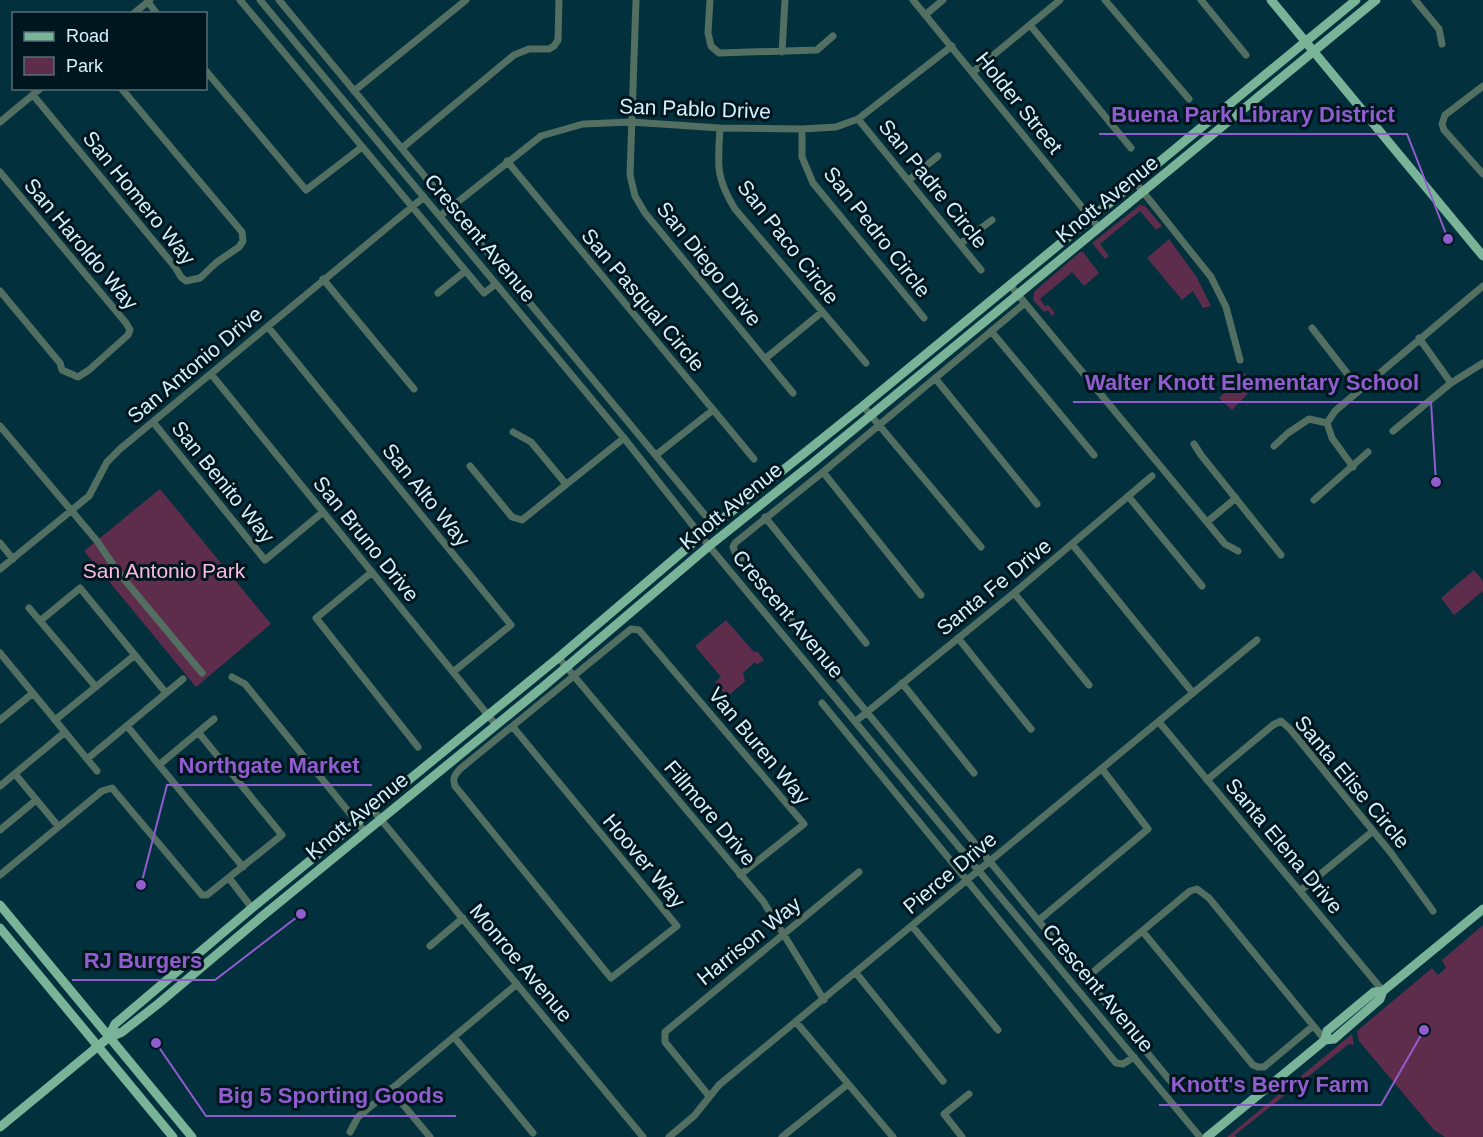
<svg xmlns="http://www.w3.org/2000/svg" width="1483" height="1137" viewBox="0 0 1483 1137" font-family="Arial,sans-serif">
	<style>
		.green { fill: #5f2d4c }
		.lines { fill: none; stroke-linecap: round; stroke-linejoin: round }
		.minor { stroke: #536f62; stroke-width: 7 }
		.major { stroke: #79b498; stroke-width: 9 }
		.labels { text-anchor: middle; stroke-width: 6; stroke-linejoin: round; paint-order: stroke }
		.street-label { font-size: 21px; fill: #d3f1fd; stroke: #00161e }
		.park-label { font-size: 21px; fill: #feb9e1; stroke: #00161e }
		.leader { fill: none; stroke: #915dce; stroke-width: 2 }
		.callout-dot { fill: #915dce; stroke: #00161e; stroke-width: 2 }
		.callout-label { font-size: 22px; text-anchor: middle; font-weight: bold; fill: #915dce; stroke: #00161e; stroke-width: 6; stroke-linejoin: round; paint-order: stroke }
	</style>
	<rect width="100%" height="100%" fill="#02303d"/>
	<path class="green" d="M1140 205 1145 206 1162 226 1156 230 1140 211 1100 244 1109 256 1105 259 1092 243Z
		M1169 239 1196 276 1211 306 1203 308 1193 291 1182 300 1147 258Z
		M1080 252H1083L1099 273 1084 286 1072 272 1040 299 1045 306 1048 305 1055 313 1052 316 1048 310 1044 312 1033 300 1034 292Z
		M1244 373 1256 385 1232 410 1219 398Z
		M160 489 271 624 196 687 84 551Z
		M1474 570 1483 581V591L1454 615 1441 598Z
		M726 620 753 651 758 652 764 660 757 665 755 662 743 673 745 681 727 697 715 682 721 677 695 646Z
		M1483 925V1137H1445L1434 1130 1359 1041 1357 1031 1432 968 1438 975 1446 968 1442 960Z
		M1352 1034 1354 1045 1349 1044 1235 1135 1236 1137H1227Z"/>
	<g class="lines">
		<path class="minor" d="M240 0 484 293 496 284
			M260 0 624 438 709 546 1200 1137
			M279 0 705 515
			M636 0 630 175 635 196 645 213 793 393
			M710 0 708 33 711 46 719 53 817 50 833 36
			M913 0 1099 228
			M1105 0 1189 99
			M1201 0 1246 55
			M1415 0 1439 29 1442 44
			M148 2 157 14
			M133 14 150 0
			M925 15 943 0
			M1030 25 1131 148
			M782 52 785 0
			M206 71 306 190 362 147
			M973 72 1060 0
			M1483 86 1445 115 1442 124 1444 130 1483 174
			M354 91 466 0
			M33 95 175 267 181 277 186 281 200 278 217 262 239 247 243 241 242 232 121 88
			M858 119 981 270
			M0 122 41 88
			M720 128C718 164 715 177 735 209L866 363
			M802 129V157L813 183 924 318
			M402 148 514 55 529 49H549L554 46 558 40 559 0
			M507 161 754 459
			M0 172 126 323 130 330 128 335 89 370 78 377 62 370 60 363 0 291
			M909 180 938 156
			M1136 183 1211 277 1226 307 1240 360
			M440 216 541 136 583 124 631 122 720 128 802 129 836 127 858 119 952 46
			M960 244 992 220
			M323 279 414 389
			M1010 285 1225 544 1238 551
			M438 293 464 272
			M1025 303 823 472 735 543 733 547 735 552 1177 1089
			M268 327 511 625 453 672
			M1312 328 1360 390
			M991 331 1094 455
			M1419 338 1451 383
			M766 358 822 312
			M211 374 496 725
			M935 378 1037 504
			M863 406 981 547
			M153 422 265 560 323 512
			M1327 423 1332 438 1353 467
			M0 426 97 541 118 572 202 673
			M1393 431 1451 383 1483 363
			M513 432 531 442 566 484
			M1194 444 1201 455 1281 555
			M1274 446 1288 433 1309 419 1327 423 1335 411 1483 286
			M656 455 713 410
			M470 466 512 517 522 520 624 438
			M823 472 921 595
			M1128 496 1202 586
			M1314 500 1368 452
			M765 517 866 643
			M1207 522 1236 498
			M0 543 13 559
			M1072 544 1193 693
			M0 569 89 496 107 462 120 449 424 197
			M372 572 316 618 418 747
			M1014 593 1089 685
			M29 608 96 687
			M40 621 80 588 166 693
			M958 638 1031 729
			M0 653 97 771
			M558 657 763 901 824 1000
			M232 677 245 684 365 832
			M902 683 974 773
			M822 703 1116 1063 1123 1064 1134 1057
			M0 720 33 693
			M55 720 135 655
			M856 721 1014 593 1152 476
			M1159 722 1383 991
			M127 726 243 867
			M513 727 677 926 611 978 455 786C452 778 455 775 460 769L631 629 639 630 804 824 740 875
			M87 759 183 679
			M159 765 214 719
			M15 774 58 826
			M1207 780 1273 725 1281 721 1290 729 1391 853 1433 911
			M0 786 65 732
			M373 810 643 1137
			M0 830 36 800
			M0 875 102 791 112 788 202 895H207L282 835 198 732
			M229 878 252 908
			M1300 891 1373 831
			M1039 920 1148 829 1102 769
			M912 926 998 1030
			M1143 932 1253 1065 1258 1067H1264L1313 1026
			M430 946 463 918
			M856 973 943 1081
			M1086 978 1190 891 1197 889 1209 898 1325 1040
			M796 1022 893 1137
			M454 1037 533 1133
			M390 1089 430 1137
			M709 1096 665 1042V1032L859 872
			M350 1132 358 1117 517 984
			M669 1137 694 1116 719 1085 1257 640
			M782 1137 848 1084
			M962 1137 944 1114 969 1094"/>
		<path class="major" d="M1271 0 1483 256
			M0 905 192 1137
			M0 928 173 1137
			M108 1038 115 1024 252 908 558 658 701 536 863 406 1356 0
			M1325 1040 1327 1031 1374 992 1383 991
			M0 1127 108 1038 122 1032 158 1004 260 918 544 686 709 546 814 462 1376 0
			M1207 1137 1325 1040 1334 1039 1380 999 1383 991 1483 909"/>
	</g>
	<g class="labels">
		<g class="street-label">
			<text transform="translate(1019 103) rotate(51)" y="7">Holder Street</text>
			<text transform="translate(695 109) rotate(2)" y="7">San Pablo Drive</text>
			<text transform="translate(933 184) rotate(51)" y="7">San Padre Circle</text>
			<text transform="translate(139 198) rotate(51)" y="7">San Homero Way</text>
			<text transform="translate(1107 199) rotate(-39)" y="7">Knott Avenue</text>
			<text transform="translate(877 232) rotate(52)" y="7">San Pedro Circle</text>
			<text transform="translate(480 238) rotate(50)" y="7">Crescent Avenue</text>
			<text transform="translate(788 242) rotate(52)" y="7">San Paco Circle</text>
			<text transform="translate(81 244) rotate(50)" y="7">San Haroldo Way</text>
			<text transform="translate(709 264) rotate(51)" y="7">San Diego Drive</text>
			<text transform="translate(643 300) rotate(50)" y="7">San Pasqual Circle</text>
			<text transform="translate(195 365) rotate(-40)" y="7">San Antonio Drive</text>
			<text transform="translate(223 482) rotate(51)" y="7">San Benito Way</text>
			<text transform="translate(426 495) rotate(51)" y="7">San Alto Way</text>
			<text transform="translate(731 506) rotate(-39)" y="7">Knott Avenue</text>
			<text transform="translate(366 539) rotate(51)" y="7">San Bruno Drive</text>
			<text transform="translate(994 587) rotate(-39)" y="7">Santa Fe Drive</text>
			<text transform="translate(788 614) rotate(50)" y="7">Crescent Avenue</text>
			<text transform="translate(759 746) rotate(50)" y="7">Van Buren Way</text>
			<text transform="translate(1352 782) rotate(50)" y="7">Santa Elise Circle</text>
			<text transform="translate(710 813) rotate(50)" y="7">Fillmore Drive</text>
			<text transform="translate(357 816) rotate(-39)" y="7">Knott Avenue</text>
			<text transform="translate(1284 846) rotate(50)" y="7">Santa Elena Drive</text>
			<text transform="translate(644 861) rotate(50)" y="7">Hoover Way</text>
			<text transform="translate(950 873) rotate(-40)" y="7">Pierce Drive</text>
			<text transform="translate(749 941) rotate(-39)" y="7">Harrison Way</text>
			<text transform="translate(521 963) rotate(50)" y="7">Monroe Avenue</text>
			<text transform="translate(1098 988) rotate(50)" y="7">Crescent Avenue</text>
		</g>
		<g class="park-label">
			<text x="164" y="578">San Antonio Park</text>
		</g>
	</g>
	<path class="leader" d="M1448 239L1407 134H1099M1436 482L1431 402H1073M141 885L167 785H372M301 914L215 980H72M1424 1030L1381 1105H1159M156 1043L206 1116H456"/>
	<g class="callout-dot">
		<circle cx="1448" cy="239" r="6"/>
		<circle cx="1436" cy="482" r="6"/>
		<circle cx="141" cy="885" r="6"/>
		<circle cx="301" cy="914" r="6"/>
		<circle cx="1424" cy="1030" r="6"/>
		<circle cx="156" cy="1043" r="6"/>
	</g>
	<g class="callout-label">
		<text x="1253" y="122">Buena Park Library District</text>
		<text x="1252" y="390">Walter Knott Elementary School</text>
		<text x="269" y="773">Northgate Market</text>
		<text x="143" y="968">RJ Burgers</text>
		<text x="1270" y="1092">Knott's Berry Farm</text>
		<text x="331" y="1103">Big 5 Sporting Goods</text>
	</g>
	<rect x="12" y="12" width="195" height="78" fill="#00161e" stroke="#546e77" stroke-width="1.5"/>
	<rect x="24" y="32" width="30" height="9" fill="#79b498" stroke="#546e77" stroke-width="1.5"/>
	<text x="66" y="42" font-size="18" fill="#d3f1fd">Road</text>
	<rect x="24" y="57" width="30" height="18" fill="#5f2d4c" stroke="#546e77" stroke-width="1.5"/>
	<text x="66" y="72" font-size="18" fill="#d3f1fd">Park</text>
</svg>
